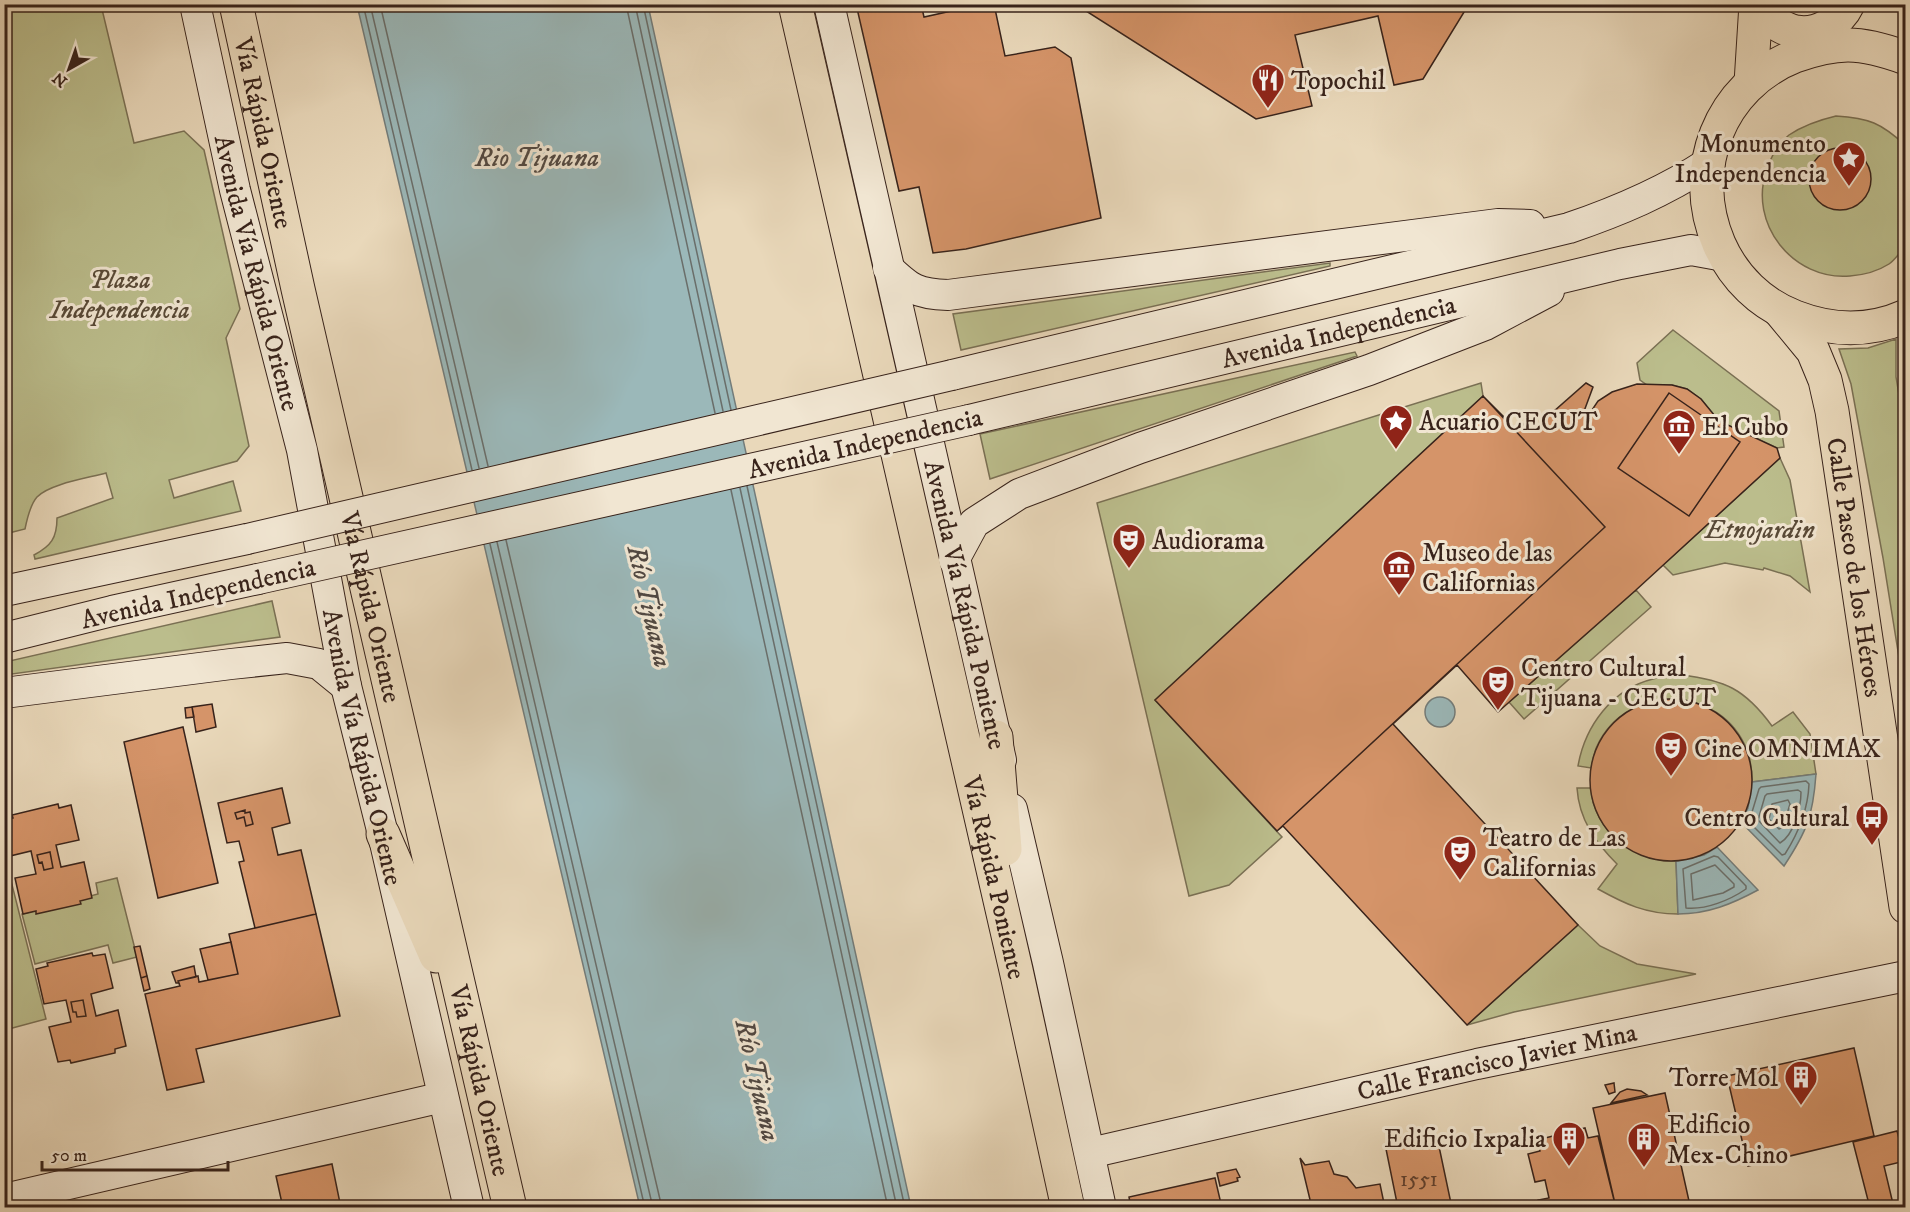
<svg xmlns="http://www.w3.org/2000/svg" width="1910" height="1212" viewBox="0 0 1910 1212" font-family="'IM FELL DW Pica',serif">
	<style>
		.green { fill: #bbbd8c; stroke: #7a7054; stroke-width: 1.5 }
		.water { fill: #9bb8b9; stroke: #737c7a; stroke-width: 1.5 }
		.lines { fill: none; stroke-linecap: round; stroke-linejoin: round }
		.shore { stroke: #6a6e6a; stroke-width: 1.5 }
		.building { fill: #d59469; stroke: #38231b; stroke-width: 1.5 }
		.secondary-casing { stroke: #38231b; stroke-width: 32 }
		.primary-casing { stroke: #38231b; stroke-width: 35 }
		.highway-casing { stroke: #38231b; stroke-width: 35 }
		.secondary { stroke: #f1e6d2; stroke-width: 30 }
		.primary { stroke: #e9d8ba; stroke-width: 33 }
		.highway { stroke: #e9d8ba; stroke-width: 33 }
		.secondary-bridge-casing { stroke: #38231b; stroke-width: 32; stroke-linecap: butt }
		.secondary-bridge { stroke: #f1e6d2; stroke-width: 30 }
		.labels { text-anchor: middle; stroke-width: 6; stroke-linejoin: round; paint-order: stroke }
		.number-label { font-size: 22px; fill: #5f3f2e }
		.poi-label { font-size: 26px; fill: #38231b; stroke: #f1e6d2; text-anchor: start }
		.street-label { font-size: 26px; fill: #38231b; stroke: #f1e6d2 }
		.park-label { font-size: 26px; font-style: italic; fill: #594a37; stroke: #f1e6d2 }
		.water-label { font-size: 27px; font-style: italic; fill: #514842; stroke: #f1e6d2 }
	</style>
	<rect width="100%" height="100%" fill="#e9d8ba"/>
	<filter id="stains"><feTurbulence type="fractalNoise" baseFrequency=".00333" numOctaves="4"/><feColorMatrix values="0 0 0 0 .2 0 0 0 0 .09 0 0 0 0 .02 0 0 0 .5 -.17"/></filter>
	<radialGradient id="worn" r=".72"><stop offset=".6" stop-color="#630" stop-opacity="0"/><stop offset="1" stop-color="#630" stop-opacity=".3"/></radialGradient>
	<path class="green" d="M4 5H101L134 143 184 131 204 150 240 309 226 338 249 446 237 461 169 480 174 498 233 481 241 511 35 559 34 555C51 546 57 538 57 518L113 498 106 473C88 478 49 484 37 497 30 505 27 519 25 529L5 534Z
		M1836 116C1869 118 1881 123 1905 145V247C1900 252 1895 260 1889 264 1878 271 1863 275 1850 276 1794 281 1747 224 1767 169 1771 157 1779 143 1789 135 1804 125 1819 120 1836 116Z
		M1330 263V266L961 350 953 314Z
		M1673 330 1779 411 1784 447 1777 448 1719 421 1701 399 1687 389 1672 385H1647L1640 380 1637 363Z
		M1896 339V377L1906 436 1905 695 1883 558 1851 384 1839 349 1868 348Z
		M1355 352 1357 356 990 479 980 434Z
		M1481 383 1483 396 1155 700 1282 837 1229 885 1189 896 1097 503Z
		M1780 458 1790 480 1810 592 1790 576 1764 568 1763 570 1725 563 1673 575 1663 565Z
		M1636 590 1651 607 1524 719 1509 702Z
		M272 601 280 637 5 675V662Z
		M1681 675C1725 680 1745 689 1772 726L1793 712 1810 734 1816 774 1752 782C1752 771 1751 761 1747 750 1721 684 1627 682 1597 746 1594 752 1593 761 1591 768L1578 766C1585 726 1612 689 1653 679 1662 676 1672 676 1681 675Z
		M1577 788H1591C1593 830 1635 863 1676 861L1678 914C1646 914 1625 904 1598 889L1617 864C1596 843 1579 820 1577 788Z
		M4 867 8 869 46 1019 5 1030Z
		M117 878 137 957 113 963 108 945 35 964 22 914 98 894 96 883Z
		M1578 925 1600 946 1637 964 1696 974 1514 1012 1467 1025Z"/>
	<path class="water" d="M357 5H648L911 1207H640Z
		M1425 712a15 15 0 1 1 30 0a15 15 0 1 1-30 0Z
		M1816 774C1813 816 1807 831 1784 866L1741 822 1748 808 1752 782Z
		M1717 847 1758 890C1732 904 1708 914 1678 914L1676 861 1704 855Z"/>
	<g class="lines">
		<path class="shore" d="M363 4 472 470
			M370 4 479 468
			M380 4 488 466
			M626 4 715 413
			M635 4 723 411
			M643 4 731 410
			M747 486 905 1208
			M740 488 897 1208
			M731 490 888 1208
			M506 540 662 1208
			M497 542 653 1208
			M490 544 645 1208
			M1806 781 1809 784C1808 810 1799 832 1785 854L1782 855 1749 822 1759 789 1761 787Z
			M1798 790 1801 792C1801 807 1794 835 1780 843L1758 820 1765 796 1767 794Z
			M1788 800 1790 804 1783 827 1779 829 1769 819 1772 804Z
			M1714 856 1718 857 1746 886V889C1730 900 1706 910 1686 908L1683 869Z
			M1715 865 1734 884V887L1723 893 1693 900 1691 874Z"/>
	</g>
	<path class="building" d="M856 4H921L924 17 983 4H994L1005 56 1055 47 1071 58 1101 218 966 249 933 253 919 187 899 191Z
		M1075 4H1469L1423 79 1394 85 1378 16 1295 35 1312 106 1256 119Z
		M1809 179a31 31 0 1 1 62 0a31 31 0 1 1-62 0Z
		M1586 383 1593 387 1583 414 1588 416 1598 401 1612 392 1637 384 1672 385 1687 389 1701 399 1719 421 1777 448 1780 458 1636 590 1498 712 1457 665 1393 724 1578 925 1467 1025 1283 826 1277 831 1155 700 1483 396 1518 431 1527 420 1537 426Z
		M1669 393 1740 442 1689 516 1618 468Z
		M1483 396 1605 527 1277 831 1155 700Z
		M1590 780a81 81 0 1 1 162 0a81 81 0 1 1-162 0Z
		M212 704 216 727 196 732 192 707Z
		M192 707 194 717 186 718 185 708Z
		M183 727 218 883 158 898 124 742Z
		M282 788 290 823 272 828 278 855 301 850 316 914 255 928 239 862 244 861 239 841 227 843 218 803Z
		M58 804 59 808 71 805 79 840 56 845 61 867 84 862 92 898 80 901 81 904 36 914V911L23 914 15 878 36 874 31 851 10 856 4 833V820L13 818 12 815Z
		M245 810V813L250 812 253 824 246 826 244 817 237 819 235 813Z
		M50 852 53 868 44 870 42 862 39 863 37 855Z
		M316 914 340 1016 196 1049 204 1082 167 1090 145 994 180 986 178 981 198 976 199 982 238 974 229 934Z
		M231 942 238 974 208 980 200 949Z
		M140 946 147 976 141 978 134 947Z
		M92 953 93 956 105 954 113 988 91 994 96 1016 118 1010 126 1046 115 1049V1053L71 1063 70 1060 58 1062 49 1027 71 1022 66 1000 44 1004 36 969 48 966 47 963Z
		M194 966 196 977 178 981 179 983H176L172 972Z
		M147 976 150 989 144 991 141 978Z
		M83 1000 86 1016 77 1017 76 1012H73L71 1002Z
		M1854 1048 1874 1136 1748 1166 1727 1076Z
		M1614 1083 1615 1092 1609 1094 1605 1085Z
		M1627 1089 1641 1091 1647 1095 1611 1103 1620 1092Z
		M1665 1093 1689 1201 1656 1208H1616L1593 1108Z
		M1585 1128 1588 1138 1598 1136 1616 1208H1539L1538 1200 1549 1198 1545 1180 1535 1182 1528 1154 1540 1151 1537 1140Z
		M1897 1131 1905 1161 1884 1166 1894 1208H1870L1853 1142Z
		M1408 1137H1416L1423 1140 1437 1137 1452 1208H1398L1386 1149 1398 1146Z
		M1300 1158 1305 1165 1329 1161 1334 1174 1347 1177 1356 1188 1380 1184 1385 1208H1312Z
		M332 1164 341 1208H283L276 1176Z
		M1236 1169 1240 1177 1237 1178 1238 1181 1220 1186 1217 1173Z
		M1215 1178 1222 1208H1131L1129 1197Z"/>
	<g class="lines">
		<defs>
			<g id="secondary">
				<path id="s1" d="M195 4 235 190 302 450 346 686 383 834 469 1208"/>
				<path id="s2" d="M829 4 1001 760"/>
				<path d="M888 268C910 289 917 294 948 295L1498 224 1530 225"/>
				<path d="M952 375 1569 228C1619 211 1664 192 1708 163"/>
				<path id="s3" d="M969 420 1620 264 1691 250 1724 256"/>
				<path d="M954 560 974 523 1019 494 1140 448 1369 370 1485 325 1549 291"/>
				<path d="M4 591 247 539"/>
				<path d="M4 638 112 611 258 579"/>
				<path d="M4 693 231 664 287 658 319 664 346 686"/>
				<path d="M1012 809 1048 963 1101 1208"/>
				<path id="s4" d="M1090 1153 1477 1064 1906 976"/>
				<path d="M4 1199 443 1097"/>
			</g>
			<g id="primary">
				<path d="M1757 12C1769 18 1783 30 1796 32 1817 36 1839 23 1848 4"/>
				<path d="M1906 58C1887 51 1868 45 1848 45 1830 45 1812 50 1795 56 1719 86 1687 170 1719 244 1734 278 1761 304 1795 317 1831 331 1870 332 1906 316"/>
				<path d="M1751 83 1756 4"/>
				<path id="s5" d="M1780 311 1813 351 1825 380 1832 411 1906 907"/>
			</g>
			<g id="highway">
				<path id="s6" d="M236 4 298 289 510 1208"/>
				<path id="s7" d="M795 4 1016 970 1068 1208"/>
				<path d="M996 737 1005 849"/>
				<path d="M383 834 436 956"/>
			</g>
		</defs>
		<use href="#secondary" class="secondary-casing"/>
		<use href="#primary" class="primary-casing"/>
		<use href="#highway" class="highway-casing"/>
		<use href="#secondary" class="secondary"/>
		<use href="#primary" class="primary"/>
		<use href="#highway" class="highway"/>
		<defs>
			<path id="secondary-bridge" d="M247 539 952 375
				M258 579 969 420"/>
		</defs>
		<use href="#secondary-bridge" class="secondary-bridge-casing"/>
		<use href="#secondary-bridge" class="secondary-bridge"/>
	</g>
	<defs>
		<symbol id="restaurant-pin" viewBox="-11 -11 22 30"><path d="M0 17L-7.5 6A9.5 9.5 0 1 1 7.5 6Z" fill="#8f2418" stroke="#f1e6d2"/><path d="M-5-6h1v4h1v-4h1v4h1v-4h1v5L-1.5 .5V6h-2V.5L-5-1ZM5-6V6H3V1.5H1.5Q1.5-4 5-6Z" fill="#fff"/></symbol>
		<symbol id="sight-pin" viewBox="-11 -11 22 30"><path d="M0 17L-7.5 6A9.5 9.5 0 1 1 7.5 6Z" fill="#8f2418" stroke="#f1e6d2"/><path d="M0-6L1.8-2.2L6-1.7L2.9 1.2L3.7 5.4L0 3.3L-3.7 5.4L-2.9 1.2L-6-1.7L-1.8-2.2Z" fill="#fff"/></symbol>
		<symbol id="museum-pin" viewBox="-11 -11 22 30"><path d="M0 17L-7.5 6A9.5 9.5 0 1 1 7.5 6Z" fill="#8f2418" stroke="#f1e6d2"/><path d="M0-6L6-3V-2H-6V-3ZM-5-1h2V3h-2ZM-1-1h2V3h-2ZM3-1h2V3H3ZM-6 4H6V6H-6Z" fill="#fff"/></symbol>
		<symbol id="theatre-pin" viewBox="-11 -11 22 30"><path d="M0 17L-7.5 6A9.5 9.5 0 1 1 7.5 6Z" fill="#8f2418" stroke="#f1e6d2"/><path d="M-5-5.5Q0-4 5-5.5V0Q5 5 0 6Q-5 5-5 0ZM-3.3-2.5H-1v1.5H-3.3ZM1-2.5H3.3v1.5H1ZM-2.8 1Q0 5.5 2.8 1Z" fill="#fff"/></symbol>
		<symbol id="bus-pin" viewBox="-11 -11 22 30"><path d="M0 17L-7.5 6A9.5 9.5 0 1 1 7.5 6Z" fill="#8f2418" stroke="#f1e6d2"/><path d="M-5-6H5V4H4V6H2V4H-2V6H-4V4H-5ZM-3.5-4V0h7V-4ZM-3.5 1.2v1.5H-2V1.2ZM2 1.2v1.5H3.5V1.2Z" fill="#fff"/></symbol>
		<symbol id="building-pin" viewBox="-11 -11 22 30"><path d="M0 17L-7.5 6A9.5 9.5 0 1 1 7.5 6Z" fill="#8f2418" stroke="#f1e6d2"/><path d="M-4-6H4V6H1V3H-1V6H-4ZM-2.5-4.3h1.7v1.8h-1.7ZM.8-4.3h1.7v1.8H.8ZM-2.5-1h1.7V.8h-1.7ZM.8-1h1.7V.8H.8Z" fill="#fff"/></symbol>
	</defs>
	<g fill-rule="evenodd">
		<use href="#restaurant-pin" x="1249" y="61" width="38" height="52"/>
		<use href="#sight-pin" x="1830" y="139" width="38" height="52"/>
		<use href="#sight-pin" x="1377" y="402" width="38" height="52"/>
		<use href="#museum-pin" x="1660" y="407" width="38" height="52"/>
		<use href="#theatre-pin" x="1110" y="521" width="38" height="52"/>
		<use href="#museum-pin" x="1380" y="548" width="38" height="52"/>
		<use href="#theatre-pin" x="1479" y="663" width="38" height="52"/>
		<use href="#theatre-pin" x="1652" y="729" width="38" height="52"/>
		<use href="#bus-pin" x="1853" y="798" width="38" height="52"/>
		<use href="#theatre-pin" x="1441" y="833" width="38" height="52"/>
		<use href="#building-pin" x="1782" y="1058" width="38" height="52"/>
		<use href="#building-pin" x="1550" y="1119" width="38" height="52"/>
		<use href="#building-pin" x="1625" y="1120" width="38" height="52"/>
	</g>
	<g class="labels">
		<g class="number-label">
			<text x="1419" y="1186">1551</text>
		</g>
		<g class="poi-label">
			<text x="1291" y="89">Topochil</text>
			<text x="1826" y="152" text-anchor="end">Monumento<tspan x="1826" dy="30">Independencia</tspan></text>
			<text x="1419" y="430">Acuario CECUT</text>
			<text x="1702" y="435">El Cubo</text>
			<text x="1152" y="549">Audiorama</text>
			<text x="1422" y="561">Museo de las<tspan x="1422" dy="30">Californias</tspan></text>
			<text x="1521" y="676">Centro Cultural<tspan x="1521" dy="30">Tijuana - CECUT</tspan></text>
			<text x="1694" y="757">Cine OMNIMAX</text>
			<text x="1849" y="826" text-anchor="end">Centro Cultural</text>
			<text x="1483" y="846">Teatro de Las<tspan x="1483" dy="30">Californias</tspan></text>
			<text x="1778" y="1086" text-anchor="end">Torre Mol</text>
			<text x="1667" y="1133">Edificio<tspan x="1667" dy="30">Mex-Chino</tspan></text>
			<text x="1546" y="1147" text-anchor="end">Edificio Ixpalia</text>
		</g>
		<g class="street-label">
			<text dy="9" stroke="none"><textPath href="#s6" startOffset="132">Vía Rápida Oriente</textPath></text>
			<text dy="9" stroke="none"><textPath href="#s1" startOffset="276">Avenida Vía Rápida Oriente</textPath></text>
			<text dy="9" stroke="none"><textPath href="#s3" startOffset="380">Avenida Independencia</textPath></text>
			<text transform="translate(865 443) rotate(-13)" y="9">Avenida Independencia</text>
			<text dy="9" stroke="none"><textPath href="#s5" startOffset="273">Calle Paseo de los Héroes</textPath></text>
			<text transform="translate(198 593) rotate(-13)" y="9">Avenida Independencia</text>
			<text dy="9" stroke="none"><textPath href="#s2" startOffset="616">Avenida Vía Rápida Poniente</textPath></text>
			<text dy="9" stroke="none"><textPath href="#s6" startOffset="618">Vía Rápida Oriente</textPath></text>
			<text dy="9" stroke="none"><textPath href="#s1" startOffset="762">Avenida Vía Rápida Oriente</textPath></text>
			<text dy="9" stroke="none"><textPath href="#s7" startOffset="896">Vía Rápida Poniente</textPath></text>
			<text dy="9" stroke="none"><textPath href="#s4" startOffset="417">Calle Francisco Javier Mina</textPath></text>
			<text dy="9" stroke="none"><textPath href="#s6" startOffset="1104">Vía Rápida Oriente</textPath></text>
		</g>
		<g class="park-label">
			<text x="120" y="288">Plaza<tspan x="120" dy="30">Independencia</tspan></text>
			<text x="1760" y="538">Etnojardin</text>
		</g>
		<g class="water-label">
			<text x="537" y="166">Rio Tijuana</text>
			<text transform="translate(650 606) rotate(77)" y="9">Río Tijuana</text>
			<text transform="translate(758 1080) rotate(77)" y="9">Río Tijuana</text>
		</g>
	</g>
	<rect width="1910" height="1212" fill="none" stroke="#e9d8ba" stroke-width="24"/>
	<rect x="6" y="6" width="1898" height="1200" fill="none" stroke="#38231b" stroke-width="3"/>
	<rect x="12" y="12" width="1886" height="1188" fill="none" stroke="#38231b" stroke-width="1.5"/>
	<g transform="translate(69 69) rotate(220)" stroke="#f1e6d2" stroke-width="4.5" paint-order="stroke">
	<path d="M0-4.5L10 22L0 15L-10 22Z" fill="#38231b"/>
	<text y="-9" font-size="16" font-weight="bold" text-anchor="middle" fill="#38231b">N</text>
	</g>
	<path d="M42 1161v9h186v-9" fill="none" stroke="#38231b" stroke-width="3"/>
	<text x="51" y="1161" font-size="18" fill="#38231b" stroke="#f1e6d2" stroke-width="4.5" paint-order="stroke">50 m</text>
	<rect width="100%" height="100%" filter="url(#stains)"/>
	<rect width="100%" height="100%" fill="url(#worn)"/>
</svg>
